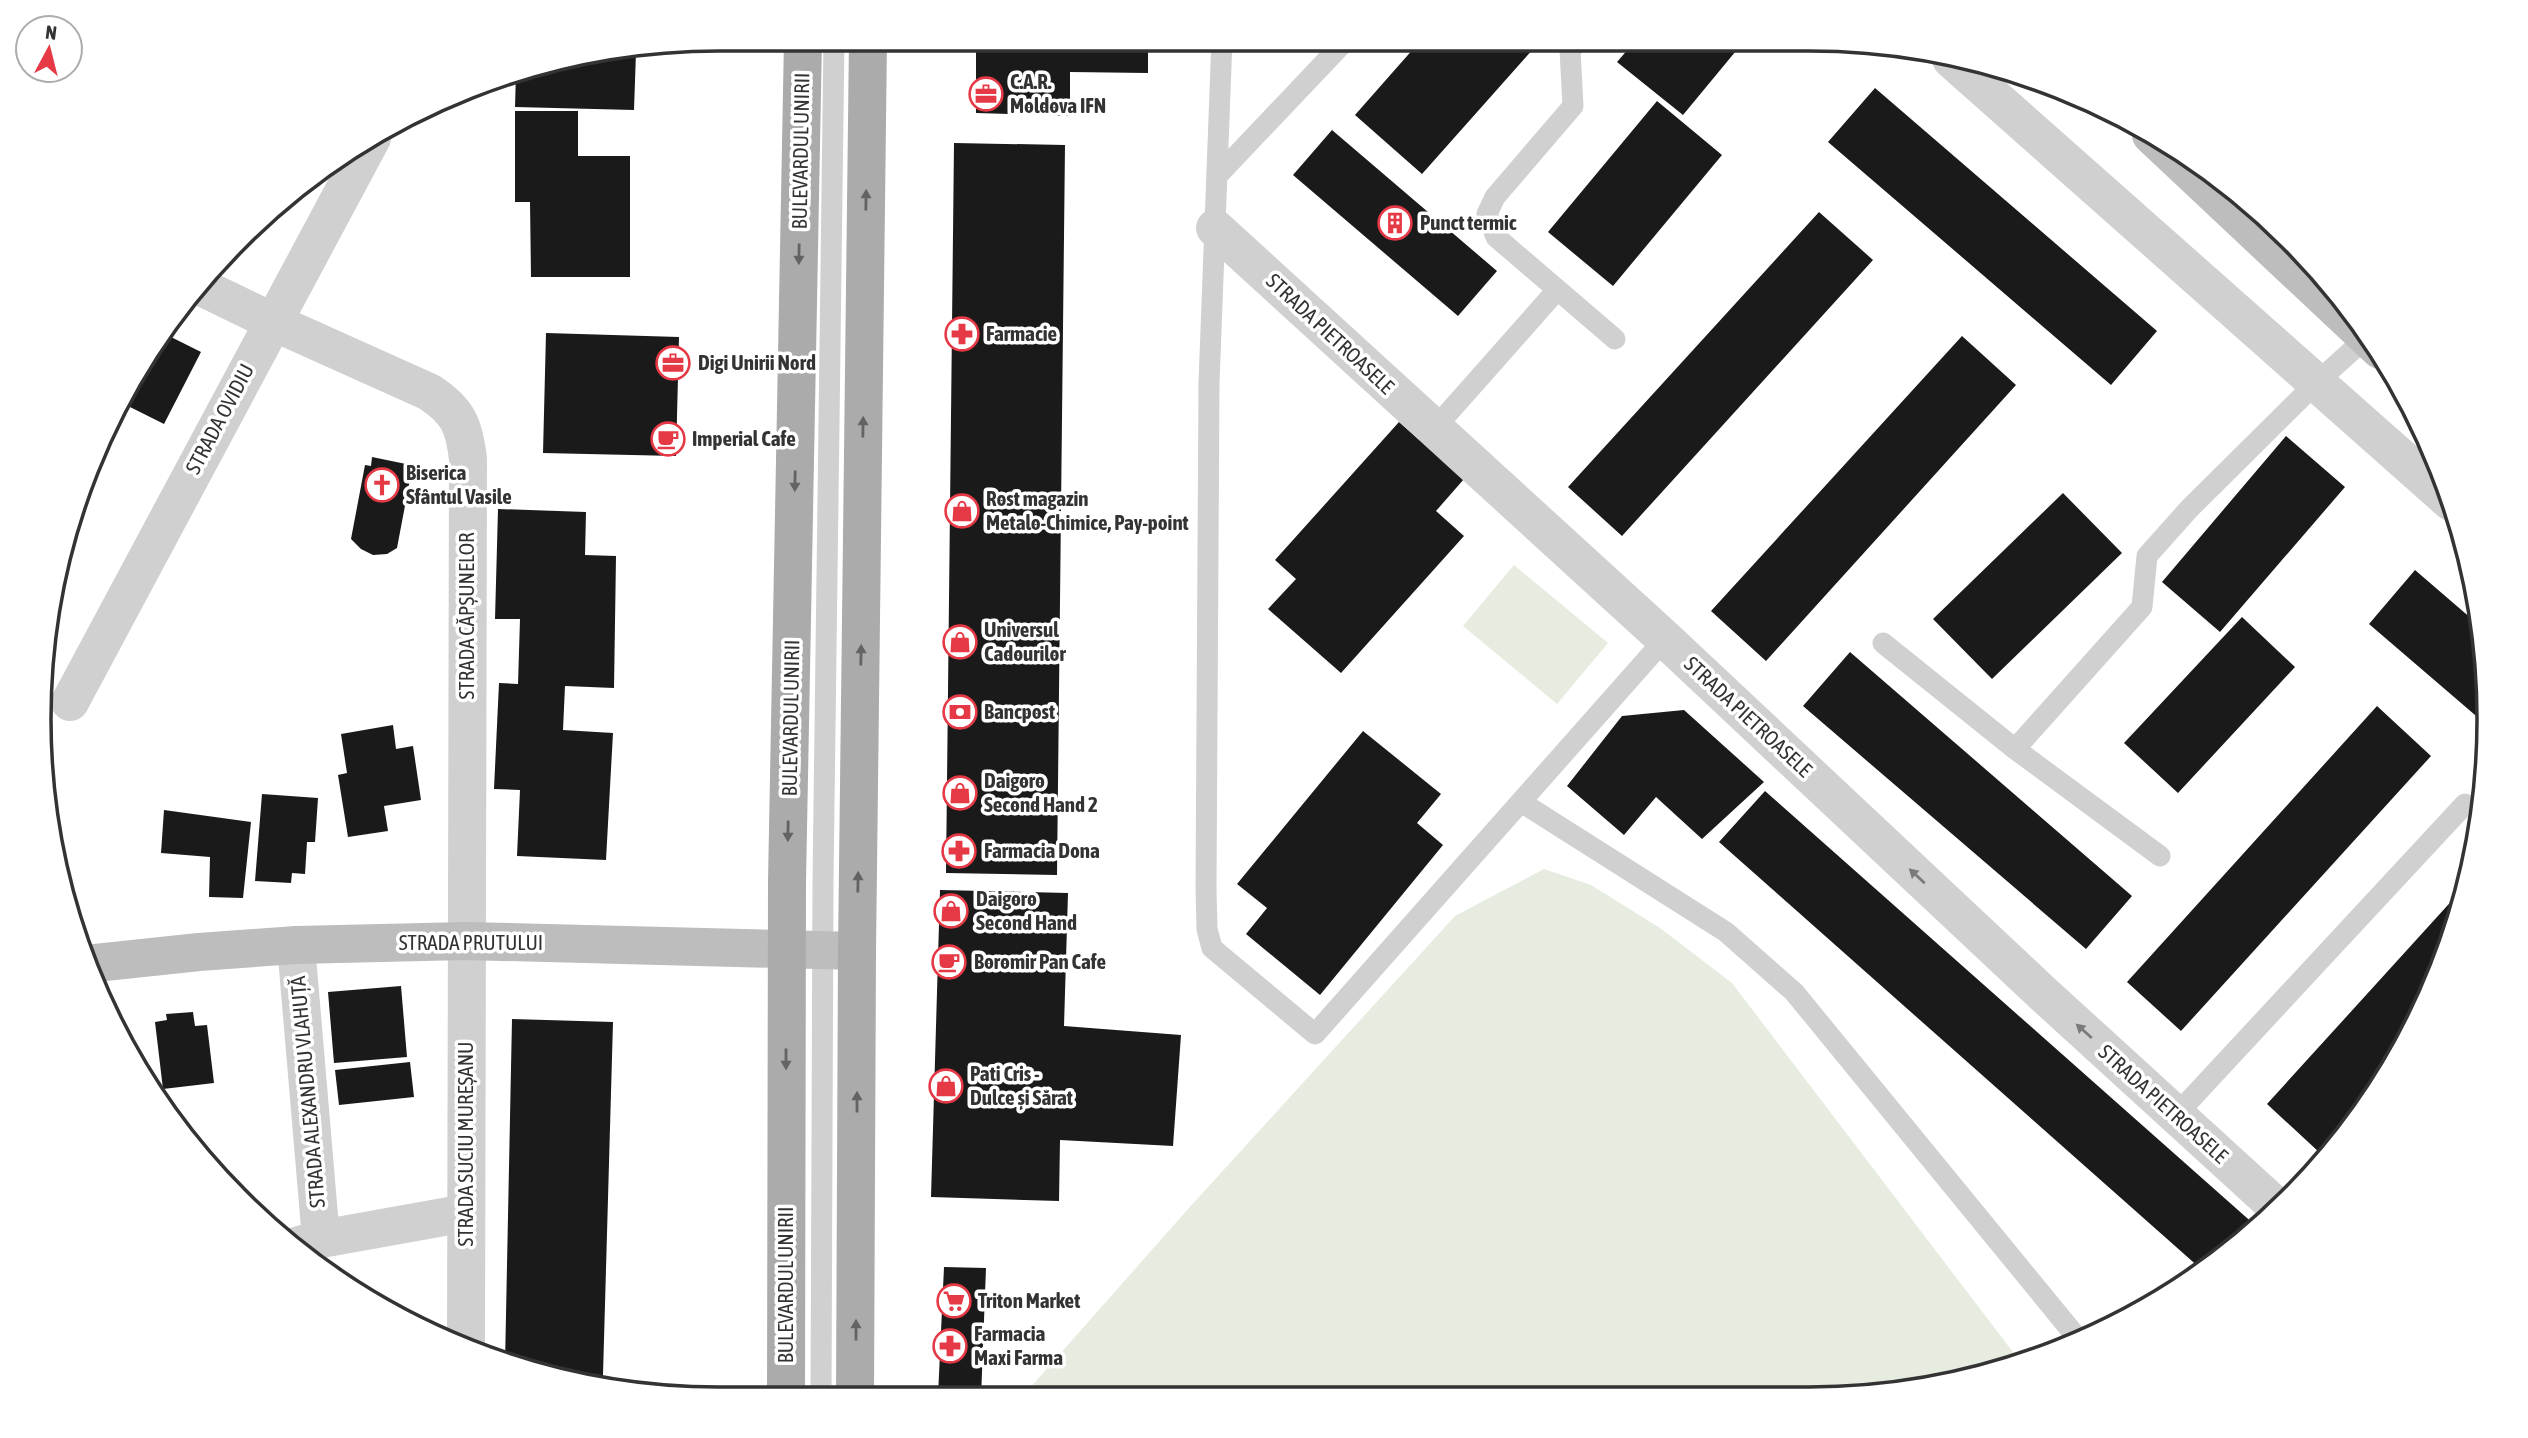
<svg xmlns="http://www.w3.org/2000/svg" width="2528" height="1438" viewBox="0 0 2528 1438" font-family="'Asap Condensed',sans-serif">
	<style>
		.green { fill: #e6ecdf }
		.building { fill: #1a1a1a }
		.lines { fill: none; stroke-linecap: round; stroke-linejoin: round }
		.lane { stroke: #d0d0d0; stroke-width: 21 }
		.street { stroke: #d0d0d0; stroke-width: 38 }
		.secondary { stroke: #bdbdbd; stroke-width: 38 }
		.primary { stroke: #ababab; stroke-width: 38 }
		.oneway { fill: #636363 }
		.oneway2 { fill: #7a7a7a }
		.labels { text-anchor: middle; stroke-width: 7; stroke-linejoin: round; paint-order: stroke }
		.poi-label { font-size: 21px; font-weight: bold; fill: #333; stroke: #fff; text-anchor: start }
		.street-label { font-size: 21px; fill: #333; stroke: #fff }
		.rim { fill: none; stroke: #333; stroke-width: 3.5 }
	</style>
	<rect width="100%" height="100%" fill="#fff"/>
	<path class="green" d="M1514 565 1608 643 1557 704 1463 626Z
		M1544 869 1591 885 1660 928 1732 983 2022 1364 1854 1398H1021L1188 1209 1455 916Z"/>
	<path class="building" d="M976 39H1148V73L1070 72V116L976 113Z
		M1422 39 1524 40 1534 48 1422 174 1355 115Z
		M1636 40H1745L1683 115 1617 62Z
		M636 52 634 110 515 107 516 72Z
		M1875 88 2157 331 2111 385 1828 142Z
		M1657 101 1722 155 1613 286 1548 232Z
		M515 111H578V156H630V277H531L530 202H515Z
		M1332 130 1497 271 1458 316 1293 175Z
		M954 143 1065 145 1057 875 946 873Z
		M1819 212 1873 260 1622 536 1568 487Z
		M161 332 201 352 164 424 118 401Z
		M546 333 679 337 676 456 543 453Z
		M1962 336 2016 385 1766 661 1711 611Z
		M1399 422 1464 479 1436 511 1464 536 1341 673 1268 609 1296 579 1275 560Z
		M2286 436 2345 487 2220 632 2162 582Z
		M372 457 406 464 404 473 411 474 397 548 387 554 373 555 361 549 351 539 365 465 371 466Z
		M2063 493 2122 553 1992 679 1933 619Z
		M498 509 586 512 585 555 616 556 614 688 565 686 563 730 613 733 606 860 517 856 520 790 494 789 499 683 518 684 520 619H495Z
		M2415 570 2480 626 2489 727 2369 624Z
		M2242 617 2295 667 2178 793 2124 743Z
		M1850 652 2132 896 2086 949 1803 706Z
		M2377 706 2431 756 2181 1031 2127 982Z
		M1684 710 1764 782 1702 839 1656 797 1624 835 1567 786 1622 716Z
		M393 725 396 749 413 746 421 800 384 806 388 831 348 837 338 775 347 773 341 734Z
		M1363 731 1441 794 1417 823 1443 845 1320 995 1246 934 1267 908 1237 884Z
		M1765 791 2256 1226 2201 1269 1719 842Z
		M262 794 318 798 315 842H307L305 874 292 873 291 883 255 881Z
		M164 810 251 822 243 898 209 897 210 857 161 853Z
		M2467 884 2438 979 2380 1087 2320 1153 2267 1104Z
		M940 890 1068 893 1064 1026 1181 1035 1173 1146 1060 1140 1059 1201 931 1197Z
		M401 986 407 1057 334 1063 328 992Z
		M193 1012 195 1026 207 1025 214 1083 163 1089 155 1022 167 1020 166 1014Z
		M512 1019 613 1022 603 1375 552 1374 505 1364Z
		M127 1027 129 1058 115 1028Z
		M410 1062 414 1097 339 1105 335 1070Z
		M148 1067 149 1088 136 1068Z
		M944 1267 986 1268 981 1398H946V1396H938Z"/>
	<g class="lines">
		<path class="lane" d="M1222 39 1209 383 1206 889 1207 929 1212 948 1315 1034 1665 639
			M1580 40 1570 50 1573 106 1495 197 1487 214 1496 237 1615 339
			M1218 175 1347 39
			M1434 429 1557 290
			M1883 643 2015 749
			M1521 802 1726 932 1794 992 2079 1340
			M2160 856 2015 749 2142 607 2147 556 2189 509 2316 383 2366 338
			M2176 1115 2465 804
			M821 1398 823 882 834 39"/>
		<path class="street" d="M1951 59 2451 502
			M1215 228 1665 639 2039 990 2279 1209
			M199 286 271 321 429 392C458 411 464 425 468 459L466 1347
			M70 702 372 138
			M296 945 321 1239
			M292 1247 321 1239 466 1213"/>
		<path class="secondary" d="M2151 135 2380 350
			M86 964 199 952 296 945 466 941 857 951"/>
		<path class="primary" d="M786 1398 787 882 803 39
			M855 1398 857 951 868 39"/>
	</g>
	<defs><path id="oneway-solid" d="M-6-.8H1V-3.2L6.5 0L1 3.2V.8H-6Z" transform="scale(1.75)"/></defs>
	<g class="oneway">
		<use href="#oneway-solid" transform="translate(866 200) rotate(-89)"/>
		<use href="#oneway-solid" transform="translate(799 254) rotate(91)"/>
		<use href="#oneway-solid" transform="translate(863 427) rotate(-89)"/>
		<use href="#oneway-solid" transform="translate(795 481) rotate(91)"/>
		<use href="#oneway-solid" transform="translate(861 655) rotate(-89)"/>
		<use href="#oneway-solid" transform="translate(788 831) rotate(91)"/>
		<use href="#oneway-solid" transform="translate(858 882) rotate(-89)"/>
		<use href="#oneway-solid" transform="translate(786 1059) rotate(90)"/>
		<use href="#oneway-solid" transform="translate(857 1102) rotate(-90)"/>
		<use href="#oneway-solid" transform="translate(856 1330) rotate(-90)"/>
	</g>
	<g class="oneway2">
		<use href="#oneway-solid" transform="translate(1917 876) rotate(-137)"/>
		<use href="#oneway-solid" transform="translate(2084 1031) rotate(-138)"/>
	</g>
	<defs>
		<symbol id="office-ring" viewBox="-11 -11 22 22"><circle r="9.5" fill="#fff" stroke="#e63946" stroke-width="1.5"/><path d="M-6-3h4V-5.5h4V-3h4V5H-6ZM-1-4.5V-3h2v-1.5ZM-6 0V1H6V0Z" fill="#e63946"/></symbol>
		<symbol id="building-ring" viewBox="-11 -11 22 22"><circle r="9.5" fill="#fff" stroke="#e63946" stroke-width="1.5"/><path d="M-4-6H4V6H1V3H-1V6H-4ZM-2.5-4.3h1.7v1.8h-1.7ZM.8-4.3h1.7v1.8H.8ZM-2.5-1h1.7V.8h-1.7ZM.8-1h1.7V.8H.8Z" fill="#e63946"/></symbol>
		<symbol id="pharmacy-ring" viewBox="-11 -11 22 22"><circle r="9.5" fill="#fff" stroke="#e63946" stroke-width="1.5"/><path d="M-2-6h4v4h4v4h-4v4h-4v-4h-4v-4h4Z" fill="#e63946"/></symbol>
		<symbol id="cafe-ring" viewBox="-11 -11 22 22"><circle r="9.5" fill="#fff" stroke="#e63946" stroke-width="1.5"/><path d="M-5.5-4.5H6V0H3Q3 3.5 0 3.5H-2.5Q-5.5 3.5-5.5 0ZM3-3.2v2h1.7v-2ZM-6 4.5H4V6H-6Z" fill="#e63946"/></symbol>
		<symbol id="church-ring" viewBox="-11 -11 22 22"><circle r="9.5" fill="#fff" stroke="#e63946" stroke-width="1.5"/><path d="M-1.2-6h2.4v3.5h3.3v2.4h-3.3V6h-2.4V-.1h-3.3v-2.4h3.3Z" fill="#e63946"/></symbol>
		<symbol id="shop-ring" viewBox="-11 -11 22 22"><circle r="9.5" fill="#fff" stroke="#e63946" stroke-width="1.5"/><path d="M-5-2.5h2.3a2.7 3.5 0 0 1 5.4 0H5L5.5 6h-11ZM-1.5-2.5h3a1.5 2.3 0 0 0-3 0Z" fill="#e63946"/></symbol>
		<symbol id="bank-ring" viewBox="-11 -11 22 22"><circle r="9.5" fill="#fff" stroke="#e63946" stroke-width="1.5"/><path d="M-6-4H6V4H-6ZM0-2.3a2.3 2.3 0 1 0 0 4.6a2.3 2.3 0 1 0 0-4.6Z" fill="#e63946"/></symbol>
		<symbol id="supermarket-ring" viewBox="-11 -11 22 22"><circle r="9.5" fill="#fff" stroke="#e63946" stroke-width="1.5"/><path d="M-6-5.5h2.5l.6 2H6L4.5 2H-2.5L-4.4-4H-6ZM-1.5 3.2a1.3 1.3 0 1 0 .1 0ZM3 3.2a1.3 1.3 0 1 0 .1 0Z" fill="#e63946"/></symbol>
	</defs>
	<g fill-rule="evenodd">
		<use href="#office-ring" x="967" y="75" width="38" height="38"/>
		<use href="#building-ring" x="1376" y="204" width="38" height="38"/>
		<use href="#pharmacy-ring" x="943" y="315" width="38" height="38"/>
		<use href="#office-ring" x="654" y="344" width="38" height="38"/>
		<use href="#cafe-ring" x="649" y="420" width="38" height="38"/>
		<use href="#church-ring" x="363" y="466" width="38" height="38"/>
		<use href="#shop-ring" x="943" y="492" width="38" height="38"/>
		<use href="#shop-ring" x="941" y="623" width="38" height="38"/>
		<use href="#bank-ring" x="941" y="693" width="38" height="38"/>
		<use href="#shop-ring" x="941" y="774" width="38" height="38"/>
		<use href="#pharmacy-ring" x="940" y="832" width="38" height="38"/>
		<use href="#shop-ring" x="932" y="892" width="38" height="38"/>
		<use href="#cafe-ring" x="930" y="943" width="38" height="38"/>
		<use href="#shop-ring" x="927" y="1067" width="38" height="38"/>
		<use href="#supermarket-ring" x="935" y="1282" width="38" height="38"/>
		<use href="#pharmacy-ring" x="931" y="1327" width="38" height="38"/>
	</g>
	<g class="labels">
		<g class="poi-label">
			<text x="1010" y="89">C.A.R.<tspan x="1010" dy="24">Moldova IFN</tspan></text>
			<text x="1420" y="230">Punct termic</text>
			<text x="986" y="341">Farmacie</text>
			<text x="698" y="370">Digi Unirii Nord</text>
			<text x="692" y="446">Imperial Cafe</text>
			<text x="406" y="480">Biserica<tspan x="406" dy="24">Sfântul Vasile</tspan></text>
			<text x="986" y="506">Rost magazin<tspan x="986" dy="24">Metalo-Chimice, Pay-point</tspan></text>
			<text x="984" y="637">Universul<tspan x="984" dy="24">Cadourilor</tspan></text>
			<text x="984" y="719">Bancpost</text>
			<text x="984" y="788">Daigoro<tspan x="984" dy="24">Second Hand 2</tspan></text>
			<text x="984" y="858">Farmacia Dona</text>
			<text x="976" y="906">Daigoro<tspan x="976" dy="24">Second Hand</tspan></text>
			<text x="974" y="969">Boromir Pan Cafe</text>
			<text x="970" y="1081">Pati Cris -<tspan x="970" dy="24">Dulce și Sărat</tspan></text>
			<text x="978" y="1308">Triton Market</text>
			<text x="974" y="1341">Farmacia<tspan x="974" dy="24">Maxi Farma</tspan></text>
		</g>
		<g class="street-label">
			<text transform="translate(801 151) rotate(-89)" y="7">BULEVARDUL UNIRII</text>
			<text transform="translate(1330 334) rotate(43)" y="7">STRADA PIETROASELE</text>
			<text transform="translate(220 419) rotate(-62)" y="7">STRADA OVIDIU</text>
			<text transform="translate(467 616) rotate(-90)" y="7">STRADA CĂPȘUNELOR</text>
			<text transform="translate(1748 717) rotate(43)" y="7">STRADA PIETROASELE</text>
			<text transform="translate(791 718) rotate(-89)" y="7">BULEVARDUL UNIRII</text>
			<text x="471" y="950">STRADA PRUTULUI</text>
			<text transform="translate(308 1092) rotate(-95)" y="7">STRADA ALEXANDRU VLAHUȚĂ</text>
			<text transform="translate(2163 1104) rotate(42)" y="7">STRADA PIETROASELE</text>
			<text transform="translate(466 1144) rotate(-90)" y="7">STRADA SUCIU MUREȘANU</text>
			<text transform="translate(786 1285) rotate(-90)" y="7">BULEVARDUL UNIRII</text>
		</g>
	</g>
	<path d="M0 0H2528V1438H0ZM719 51H1809A668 668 0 0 1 2477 719V719A668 668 0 0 1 1809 1387H719A668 668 0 0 1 51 719V719A668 668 0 0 1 719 51Z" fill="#fff" fill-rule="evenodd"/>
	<path class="rim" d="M719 51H1809A668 668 0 0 1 2477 719V719A668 668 0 0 1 1809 1387H719A668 668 0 0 1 51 719V719A668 668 0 0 1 719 51Z"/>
	<g transform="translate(49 49) rotate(7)"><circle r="33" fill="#ffffff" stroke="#adadad" stroke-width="2"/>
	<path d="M0-5L12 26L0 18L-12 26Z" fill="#e63946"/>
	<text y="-10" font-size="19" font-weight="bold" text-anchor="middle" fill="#333333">N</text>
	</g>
</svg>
